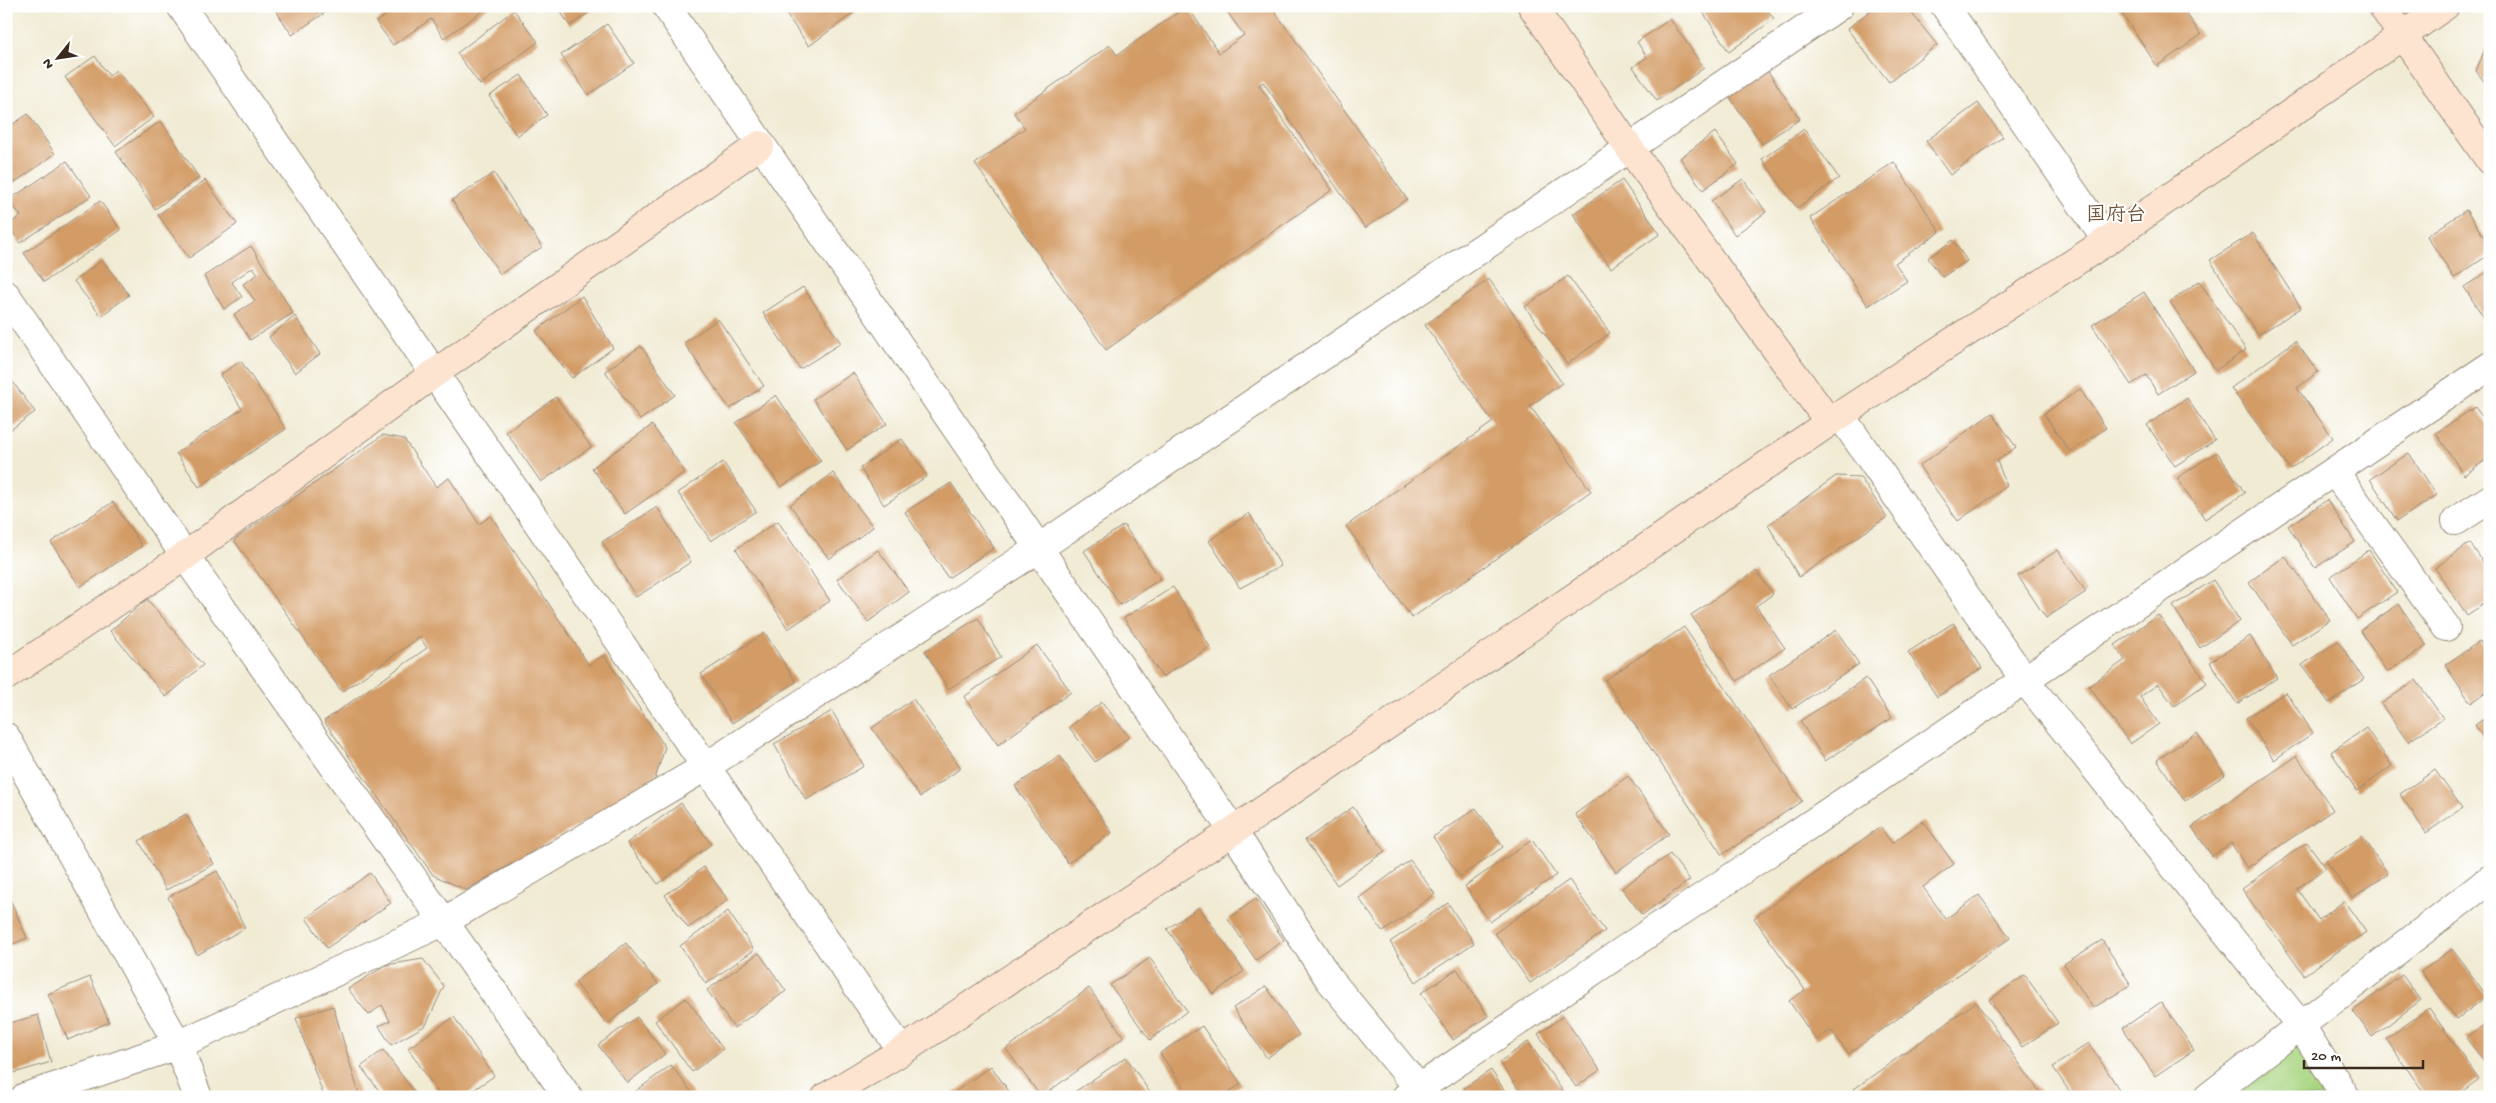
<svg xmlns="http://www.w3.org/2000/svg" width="2496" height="1103" viewBox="0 0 2496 1103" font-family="'Gochi Hand','Klee One',sans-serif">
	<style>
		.green { fill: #a9d581; stroke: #728050 }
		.building { fill: #d39b65 }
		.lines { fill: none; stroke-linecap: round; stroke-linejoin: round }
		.street-casing { stroke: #968a79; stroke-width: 30 }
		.secondary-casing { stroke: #968a79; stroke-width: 30 }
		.street { stroke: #fff; stroke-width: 28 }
		.secondary { stroke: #fde4d1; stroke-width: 28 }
		.labels { text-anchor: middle; stroke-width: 4; stroke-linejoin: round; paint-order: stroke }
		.quarter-label { font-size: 20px; font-weight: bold; fill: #705237; stroke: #fff }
	</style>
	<rect width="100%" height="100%" fill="#fff"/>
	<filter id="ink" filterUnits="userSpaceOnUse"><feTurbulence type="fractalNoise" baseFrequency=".02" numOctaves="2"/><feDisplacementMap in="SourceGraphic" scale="10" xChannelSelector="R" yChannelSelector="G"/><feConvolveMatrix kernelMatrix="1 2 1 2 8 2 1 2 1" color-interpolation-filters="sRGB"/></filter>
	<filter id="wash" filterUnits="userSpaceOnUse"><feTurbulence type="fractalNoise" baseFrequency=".0096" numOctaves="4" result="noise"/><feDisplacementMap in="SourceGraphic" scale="20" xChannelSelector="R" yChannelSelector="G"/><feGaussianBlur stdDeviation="1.12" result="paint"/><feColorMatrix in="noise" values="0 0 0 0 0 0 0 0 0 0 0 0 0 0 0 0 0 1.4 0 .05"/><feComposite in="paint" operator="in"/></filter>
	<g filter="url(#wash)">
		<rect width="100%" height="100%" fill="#f1ebd4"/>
		<path class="green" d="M2283 1039H2310L2346 1097H2208Z"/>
		<g id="blocks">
			<path class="building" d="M273 6H335L292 35Z
				M398 6H490L444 38 431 19 393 45 376 22Z
				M557 6H598L570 26Z
				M780 6H863L809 46Z
				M1187 6 1219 53 1244 35 1223 6H1271L1407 199 1365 228 1263 82 1259 85 1332 190 1106 350 975 164 1025 128 1014 113 1110 45 1117 55Z
				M1699 6H1765L1774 19 1729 52Z
				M1876 6H1906L1937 45 1889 82 1847 29Z
				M2117 6H2181L2201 35 2157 66Z
				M514 10 538 42 480 85 457 53Z
				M1670 19 1704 68 1657 101 1633 67 1647 57 1637 42Z
				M607 24 634 63 588 95 561 55Z
				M2490 37V89L2476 71Z
				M95 56 109 76 116 70 154 117 115 146 65 77Z
				M1765 67 1800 119 1762 144 1727 93Z
				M521 75 547 115 517 136 489 96Z
				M1978 103 2003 137 1950 175 1926 141Z
				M28 114 55 154 8 187 6 129Z
				M161 121 199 178 155 209 116 152Z
				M1804 129 1839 178 1797 208 1762 159Z
				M1715 132 1738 164 1703 190 1680 158Z
				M67 161 91 196 20 243 8 225 21 216 9 200Z
				M1894 162 1940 232 1895 263 1907 281 1868 306 1810 218Z
				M494 173 542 247 500 274 452 200Z
				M1743 179 1766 212 1735 235 1711 201Z
				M205 180 237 224 189 258 158 215Z
				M1622 180 1660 234 1611 268 1573 214Z
				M100 201 121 230 44 282 24 253Z
				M2466 210 2490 246V254L2454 278 2427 236Z
				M2253 233 2301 308 2258 335 2210 260Z
				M1953 240 1967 261 1942 277 1928 258Z
				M251 246 293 313 250 340 234 314 255 301 243 284 258 274 253 267 232 282 242 297 224 309 204 276Z
				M102 260 129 295 101 316 74 281Z
				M2490 270V327L2464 287Z
				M1568 276 1610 333 1567 364 1525 307Z
				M1489 279 1562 383 1530 406 1591 491 1412 618 1346 526 1493 422 1425 325Z
				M2199 281 2246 350 2216 370 2170 302Z
				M803 287 841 343 800 369 763 313Z
				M2144 292 2194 371 2158 394 2146 375 2131 385 2092 325Z
				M582 296 613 348 572 378 536 331Z
				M295 316 320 354 295 373 269 337Z
				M718 319 764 386 730 409 684 343Z
				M2295 341 2318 372 2297 388 2333 438 2290 469 2231 388Z
				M641 346 675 395 640 420 605 371Z
				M241 361 286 429 199 487 176 453 242 409 220 375Z
				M6 373 35 412 6 433Z
				M853 373 887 424 847 450 813 399Z
				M2080 389 2106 428 2070 452 2044 414Z
				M776 395 821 461 781 487 736 423Z
				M556 397 591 447 541 482 506 432Z
				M2187 398 2215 440 2175 466 2147 425Z
				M2475 407 2490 428V457L2464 475 2436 433Z
				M1992 413 2016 447 1997 461 2007 486 1958 521 1919 466Z
				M652 425 685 472 625 514 592 468Z
				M383 435 404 439 436 487 449 478 479 524 491 516 589 665 604 655 665 747 654 782 466 890 433 875 324 721 427 648 420 637 342 692 234 540Z
				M902 439 927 476 884 505 860 468Z
				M2217 452 2245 493 2205 519 2177 478Z
				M2409 453 2437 495 2397 521 2370 479Z
				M723 462 756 511 711 541 678 493Z
				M833 473 873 527 829 559 790 505Z
				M1836 476 1860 477 1887 517 1799 577 1768 525Z
				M951 483 994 548 948 578 905 512Z
				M2327 500 2355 542 2315 568 2288 526Z
				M113 502 142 546 80 587 51 542Z
				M657 507 691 562 636 597 602 542Z
				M1249 513 1281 566 1240 588 1209 541Z
				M778 521 830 601 788 629 736 549Z
				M1124 525 1160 579 1120 605 1084 551Z
				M2470 543 2490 572V600L2467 615 2435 568Z
				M878 550 909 592 868 622 837 579Z
				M2058 550 2086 592 2046 618 2018 576Z
				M2369 550 2397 592 2357 619 2330 577Z
				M2285 556 2330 620 2292 645 2249 582Z
				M1756 571 1773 594 1756 606 1785 648 1737 681 1691 615Z
				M2213 580 2240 621 2200 648 2173 606Z
				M1173 587 1210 647 1162 677 1124 618Z
				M147 599 203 665 166 697 110 631Z
				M2399 604 2427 646 2387 672 2360 630Z
				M2158 615 2207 683 2174 706 2158 684 2140 697 2159 724 2130 744 2089 686 2125 660 2115 645Z
				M978 618 1001 657 948 689 925 651Z
				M1953 623 1982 668 1937 697 1908 652Z
				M1684 627 1802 801 1722 855 1605 680Z
				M1836 630 1859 664 1792 709 1769 675Z
				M765 633 796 682 732 723 701 674Z
				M2250 636 2277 678 2237 704 2210 662Z
				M2338 641 2364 679 2329 703 2302 665Z
				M2480 641 2490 654V690L2471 703 2445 665Z
				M1037 645 1071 692 998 745 964 697Z
				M1866 678 1892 718 1825 761 1800 721Z
				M2416 680 2443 718 2408 742 2381 704Z
				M2286 692 2313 733 2274 760 2246 718Z
				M913 699 961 768 920 797 872 728Z
				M1102 702 1129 737 1095 762 1069 727Z
				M832 711 864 766 806 800 774 744Z
				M2490 715V748L2475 725Z
				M2366 728 2392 766 2357 791 2331 752Z
				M2197 733 2225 775 2185 801 2157 760Z
				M1060 756 1112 833 1068 863 1015 786Z
				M2297 756 2333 810 2247 868 2231 843 2212 856 2192 827Z
				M2435 770 2462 808 2426 833 2400 794Z
				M1628 776 1669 834 1616 872 1575 814Z
				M681 803 711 844 658 884 627 843Z
				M1353 807 1385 851 1337 885 1305 840Z
				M1476 808 1503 847 1460 877 1433 837Z
				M186 814 214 864 166 890 139 841Z
				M1923 821 1954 864 1923 887 1946 919 1979 895 2010 938 1848 1054 1831 1030 1816 1040 1789 1001 1805 990 1754 918 1880 827 1892 843Z
				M2362 836 2388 874 2352 898 2326 860Z
				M1532 840 1556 875 1490 922 1465 886Z
				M2307 842 2326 868 2297 889 2319 920 2344 901 2366 932 2304 975 2242 889Z
				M1670 854 1690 880 1642 915 1622 888Z
				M1410 860 1435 894 1383 932 1359 898Z
				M704 867 728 900 688 928 665 895Z
				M217 871 245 928 197 955 168 897Z
				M370 873 391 903 327 948 306 918Z
				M1569 880 1605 931 1530 983 1495 933Z
				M6 890 27 938 6 947Z
				M1256 899 1284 940 1256 960 1228 919Z
				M1448 903 1474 943 1416 982 1390 942Z
				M1199 907 1244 971 1213 994 1167 929Z
				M728 911 754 950 706 984 680 946Z
				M2102 940 2131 985 2093 1008 2064 964Z
				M626 943 658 984 607 1024 575 982Z
				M2452 949 2487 996 2457 1019 2421 972Z
				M759 953 786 991 734 1028 707 990Z
				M1150 958 1187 1011 1150 1040 1110 985Z
				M423 959 444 986 426 1025 391 1045 379 1026 390 1021 382 1005 369 1015 348 989 386 965Z
				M1457 969 1488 1016 1453 1040 1421 993Z
				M2025 975 2058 1023 2022 1047 1989 1000Z
				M2402 975 2421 1000 2372 1037 2353 1011Z
				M90 977 109 1022 68 1040 48 994Z
				M1266 986 1299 1035 1267 1058 1233 1008Z
				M1089 988 1124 1037 1041 1097 1006 1049Z
				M686 998 723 1049 692 1072 655 1021Z
				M1976 1002 2043 1097H1961L1959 1094 1955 1097H1859L1854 1089Z
				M2161 1002 2194 1050 2155 1076 2123 1028Z
				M333 1006 360 1097H324L296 1018Z
				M2429 1008 2479 1079 2455 1097H2427L2386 1039Z
				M38 1015 51 1062 7 1075 6 1024Z
				M1563 1016 1600 1070 1576 1087 1538 1034Z
				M454 1017 494 1076 463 1097H441L408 1048Z
				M637 1017 665 1054 627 1083 598 1045Z
				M2490 1020V1069L2466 1038Z
				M1202 1026 1241 1084 1221 1097H1190L1160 1053Z
				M1528 1042 1565 1094 1561 1097H1524L1499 1062Z
				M2089 1043 2124 1097H2073L2053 1067Z
				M383 1050 418 1097H384L361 1067Z
				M1126 1057 1153 1097H1075L1073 1093Z
				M671 1065 695 1097H634L632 1094Z
				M991 1066 1013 1097H948Z
				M1491 1070 1509 1097H1470L1464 1088Z"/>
		</g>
	</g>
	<g filter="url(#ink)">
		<use href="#blocks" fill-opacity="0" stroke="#968a79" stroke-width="1"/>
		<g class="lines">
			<defs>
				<path id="street" d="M181 6 902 1051
					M666 6 1233 831 1329 979 1426 1097
					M1945 6 2107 241
					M6 295 185 556 568 1097
					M1840 415 2024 679 2301 1026 2346 1097
					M2334 471 2446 627
					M2456 521 2490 499
					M6 737 178 1045 198 1097
					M25 1097 178 1045 443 922 707 766 1039 548 1839 6
					M1406 1097 2490 366
					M2208 1097 2490 879"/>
				<path id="secondary" d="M1532 6 1630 149 1829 422
					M2382 6 2490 161
					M6 676 185 556 435 373 760 145
					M826 1097 902 1051 1233 831 1840 415 2107 241 2445 6"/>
			</defs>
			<use href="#street" class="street-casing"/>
			<use href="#secondary" class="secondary-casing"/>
			<use href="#street" class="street"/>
			<use href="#secondary" class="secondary"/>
		</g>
	</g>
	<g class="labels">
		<g class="quarter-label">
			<text x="2116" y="220">国府台</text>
		</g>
	</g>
	<rect width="2496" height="1103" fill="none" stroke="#fff" stroke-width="25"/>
	<g transform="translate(58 58) rotate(240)" stroke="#ffffff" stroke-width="4" paint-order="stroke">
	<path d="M0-4L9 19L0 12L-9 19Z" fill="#3b2a1e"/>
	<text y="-8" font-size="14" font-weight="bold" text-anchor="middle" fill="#3b2a1e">N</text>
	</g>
	<path d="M2304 1060v8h119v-8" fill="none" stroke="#3b2a1e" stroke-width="2.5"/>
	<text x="2311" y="1060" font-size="15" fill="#3b2a1e" stroke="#ffffff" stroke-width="4" paint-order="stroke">20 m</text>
</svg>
